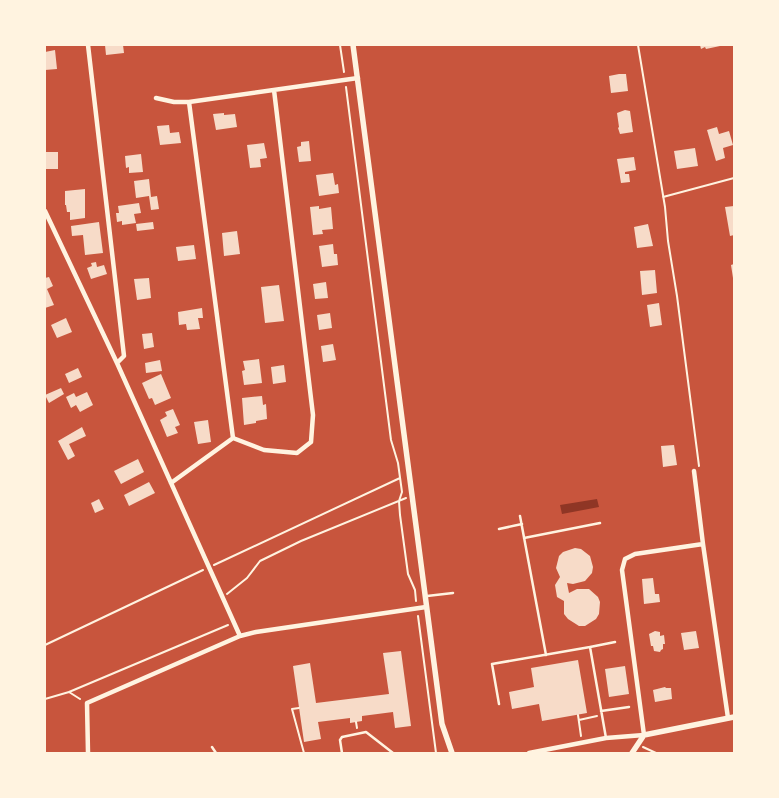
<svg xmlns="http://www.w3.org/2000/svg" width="779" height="798" viewBox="0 0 779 798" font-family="'Public Sans',sans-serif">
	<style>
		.water { fill: #8f3625 }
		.building { fill: #f7dbc8 }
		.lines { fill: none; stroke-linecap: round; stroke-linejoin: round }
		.path { stroke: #fff3e0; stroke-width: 2 }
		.service { stroke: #fff3e0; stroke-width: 2.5 }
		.minor { stroke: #fff3e0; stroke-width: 4.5 }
		.tertiary { stroke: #fff3e0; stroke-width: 5.5 }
	</style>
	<rect width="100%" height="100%" fill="#c8553d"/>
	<path class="water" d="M597 499 599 507 562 514 560 505Z"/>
	<path class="building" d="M105 45H123L124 53 106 55Z
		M700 45H719L720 46 706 49 705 47 701 49Z
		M55 50 57 69 45 70V52Z
		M619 74H626L628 91 611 93 609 76Z
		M625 110 630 111 633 132 620 134 618 128 619 127 617 113Z
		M224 113V115L235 114 237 127 216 130 213 114Z
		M169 125 170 133 179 132 181 143 160 145 157 126Z
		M717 127 719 134 729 131 733 145 723 148 725 158 716 161 707 130Z
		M309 141 311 161 299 162 297 147 301 146V142Z
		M264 143 267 158 260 159 261 167 250 168 247 145Z
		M695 148 698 166 677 169 674 151Z
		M45 152H58V169H45Z
		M141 154 143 172 129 173V167L126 168 125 156Z
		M634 157 636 170 625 172V174H629L630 182 621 183 617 159Z
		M333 173 335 185 338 184 339 193 319 196 316 175Z
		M149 179 151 197 157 196 159 209 151 210 149 196 136 198 134 181Z
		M85 189V218L70 220V212H67L66 205H65V191Z
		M139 203 141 213 134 214 136 223 122 225V221L117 222 116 213H119L118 206Z
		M319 206V209L331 207 333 229 322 230 323 234 313 235 310 207Z
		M734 206V235L730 236 725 207Z
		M99 222 103 253 85 255 83 235 72 236 71 226Z
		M153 222 154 229 137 231 136 224Z
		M648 224 653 246 637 248 634 227Z
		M237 231 240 254 224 256 222 233Z
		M333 244 334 254H337L338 265 322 267 319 246Z
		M194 245 196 259 178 261 176 247Z
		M96 262 97 267 104 265 107 274 91 279 87 268 92 266 91 263Z
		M734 264V278H733L731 265Z
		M655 270 657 293 642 295 640 271Z
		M49 277 53 286 47 289 54 305 45 308V278Z
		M149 278 151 298 137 300 134 279Z
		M326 282 328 298 315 299 313 284Z
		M279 285 284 321 265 323 261 287Z
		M659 303 662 325 650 327 647 305Z
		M202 308 203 318H198L200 329 187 330 186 324 179 325 178 312Z
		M330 313 332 328 319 330 317 315Z
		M66 318 72 332 57 338 51 325Z
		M152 333 154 347 144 349 142 334Z
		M333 344 336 360 323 362 321 346Z
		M259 359 262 383 244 385 242 371 245 370 243 361Z
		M160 360 162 371 146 373 145 363Z
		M284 365 286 382 273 384 271 367Z
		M78 368 82 377 69 383 65 374Z
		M161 374 171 398 155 405 152 398 149 399 142 383Z
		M61 388 64 394 49 403 45 395Z
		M87 392 93 405 80 412 76 405 71 408 66 397 74 393 76 397Z
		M262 396 263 405 266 404 267 419 256 421V423L244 425 242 398Z
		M173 409 180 425 175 427 178 433 167 437 160 420 167 416 165 412Z
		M208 420 211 442 198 444 194 422Z
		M82 427 86 436 69 444 75 456 68 460 58 441Z
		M674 445 677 465 663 467 661 446Z
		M138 459 144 472 121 484 114 471Z
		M149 482 155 493 129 506 124 495Z
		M99 499 104 509 95 513 91 503Z
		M575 548 581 549 590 556 593 567 592 573 585 581 573 584 567 583 569 593 577 589H589L598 597 600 602 599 614 596 619 585 626H579L568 619 564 614V601L557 597 555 585 560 577 556 568 559 556 563 552Z
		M653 578 655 594H659L660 602 644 604 642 579Z
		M655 631 660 632V636L664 635 665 644H663V649L661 650 660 652 654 651 653 646H651L649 634Z
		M696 631 699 648 684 650 681 633Z
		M401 651 411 726 395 728 393 712 362 716V721L350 723V718L318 722 321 739 304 742 293 666 310 663 316 703 389 694 383 653Z
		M578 660 587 713 542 721 539 704 512 709 509 692 534 687 531 668Z
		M625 666 629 694 609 697 605 669Z
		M665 687 666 688H671L672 699 655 702 653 690Z"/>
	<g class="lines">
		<path class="path" d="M340 45 344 72
			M638 45 665 207 668 241 677 296 699 466
			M346 87 391 440 398 463 402 492 399 501 400 515 408 574 415 590 416 601
			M663 197 734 178
			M214 565 400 478
			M227 594 247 578 260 561 301 541 406 498
			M418 616 436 753
			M45 645 203 570
			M69 692 228 625
			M45 699 69 692 80 699
			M299 708 292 709 304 753
			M578 715 581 736
			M579 720 597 716
			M356 722 357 728
			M643 747 656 753
			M732 753H734"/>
		<path class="service" d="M520 516 546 655
			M499 529 522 524
			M524 538 600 523
			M427 596 453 593
			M590 647 615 642
			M499 704 492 664 590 647 606 738
			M601 711 629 707
			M212 747 216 753
			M342 753 340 740 342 737 366 732 393 753"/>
		<path class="minor" d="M88 45 124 356 117 363
			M156 98 174 102H189L358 78
			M189 102 233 438 264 450 297 453 311 442 313 415 274 90
			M45 211 117 363 240 636
			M694 471 703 544
			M171 483 233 438
			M88 753 87 703 240 636 256 632 426 607
			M529 753 606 738 644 735 622 570 625 559 635 554 703 544 728 718"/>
		<path class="tertiary" d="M353 45 442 724 452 753
			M632 753 644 735 734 717"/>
	</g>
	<rect width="779" height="798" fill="none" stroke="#fff3e0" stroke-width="92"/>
</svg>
